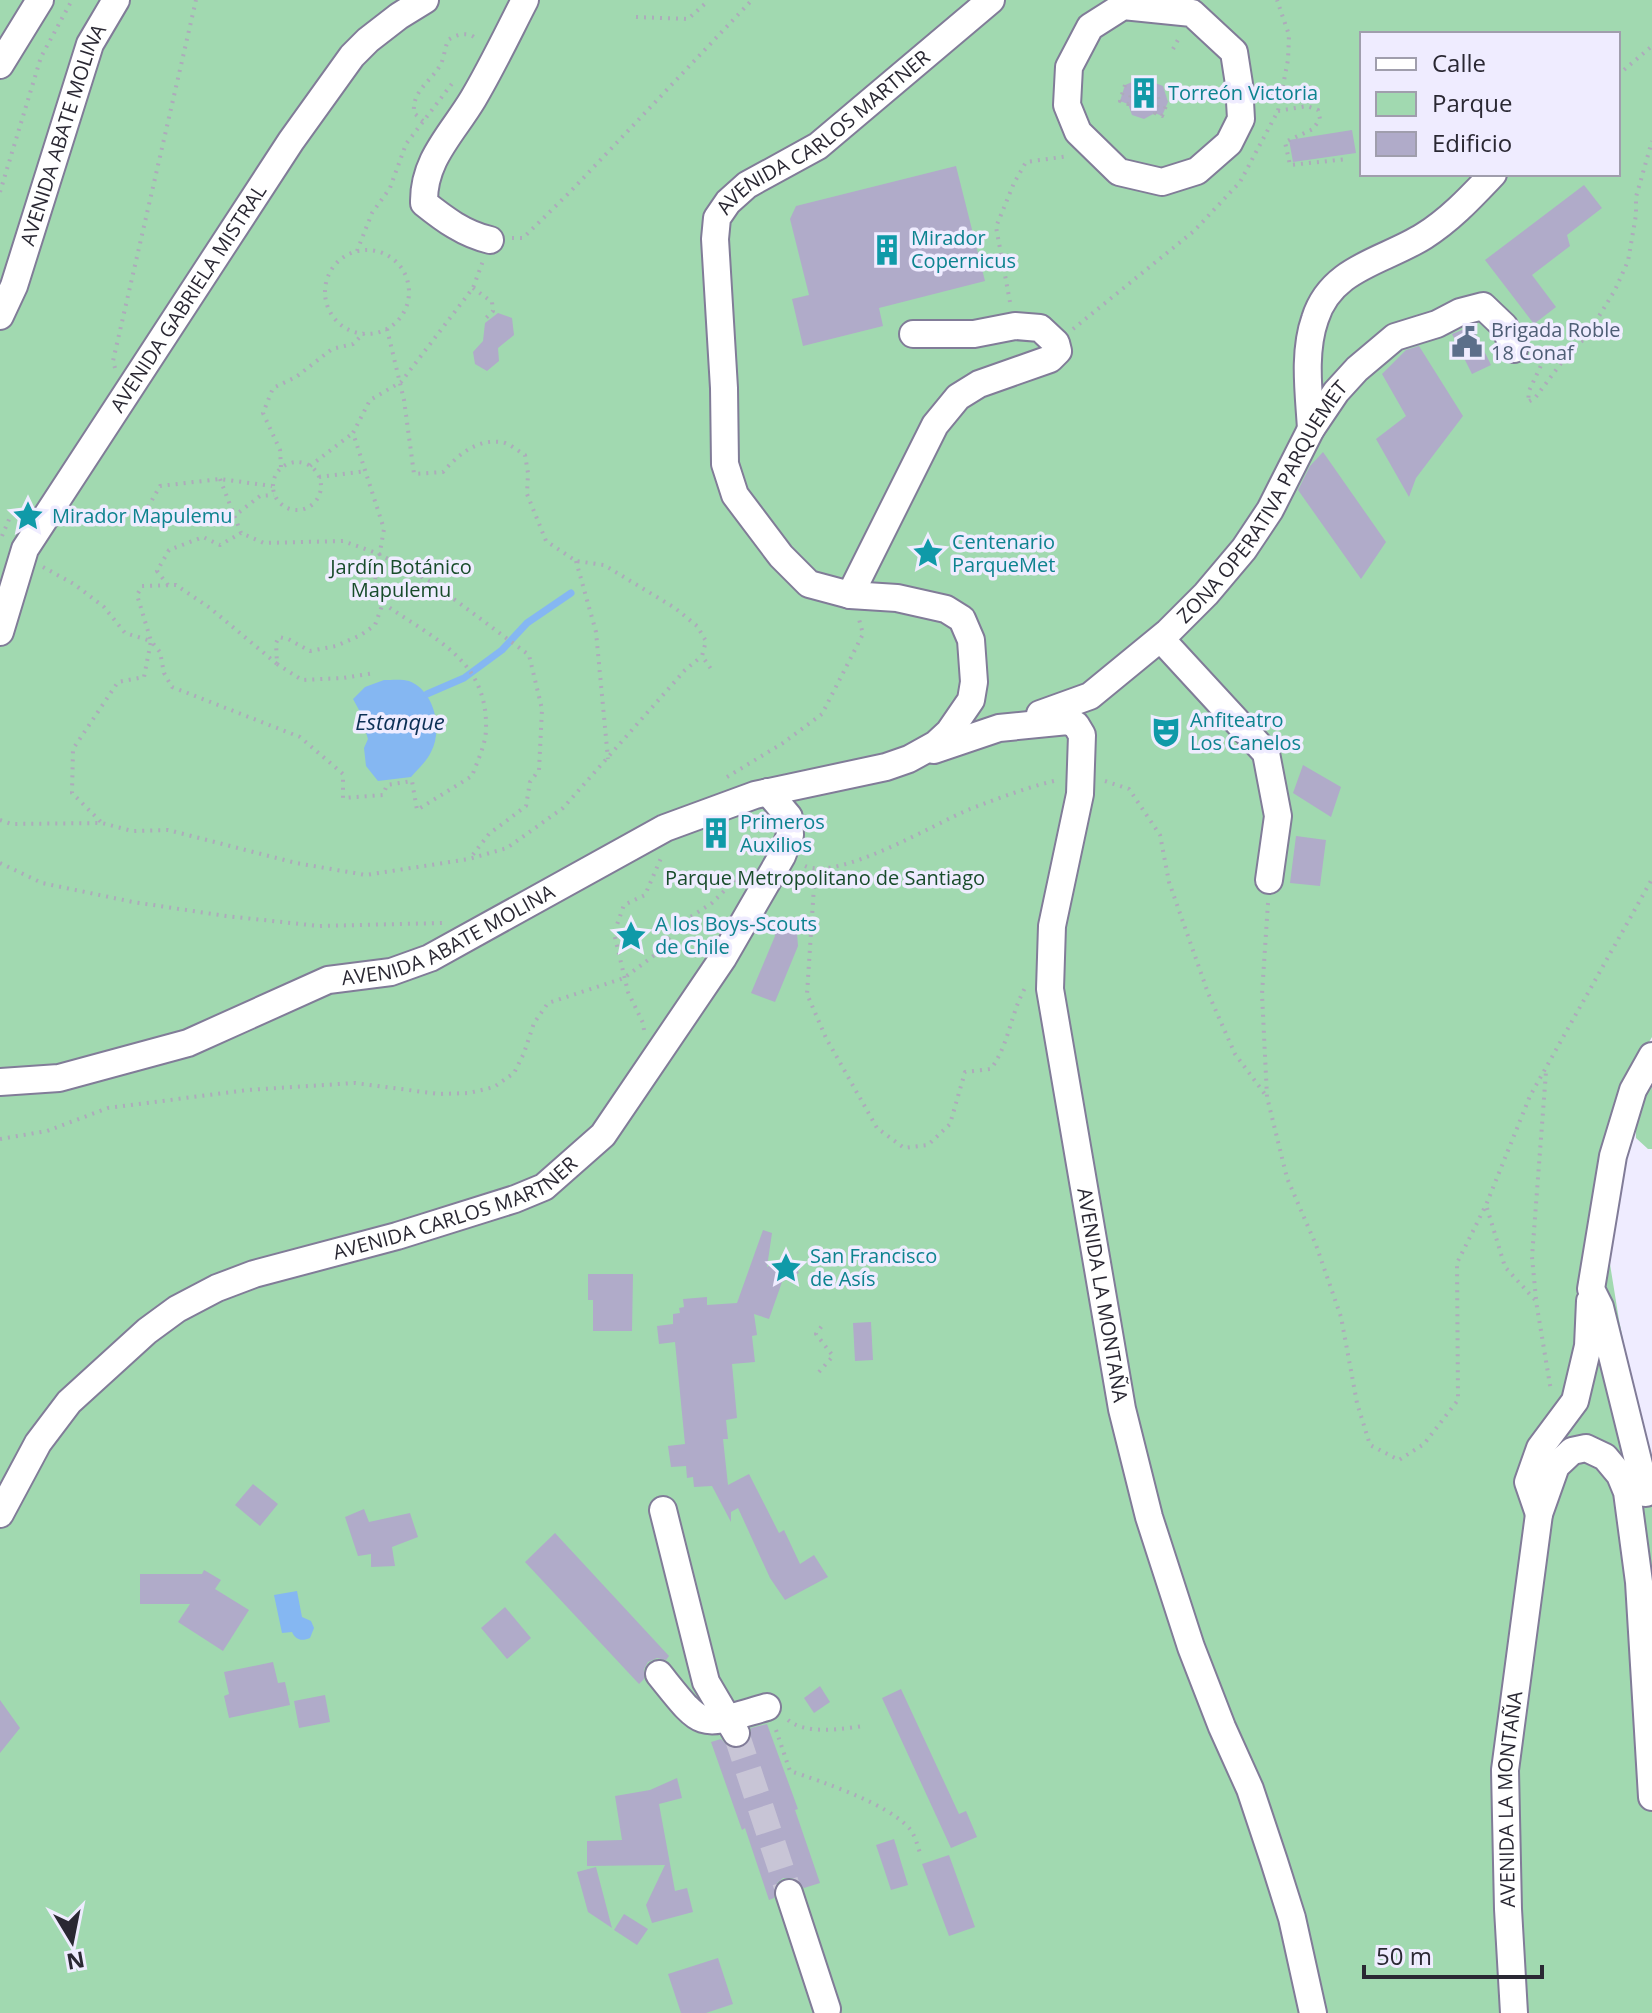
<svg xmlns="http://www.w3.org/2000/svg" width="1652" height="2013" viewBox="0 0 1652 2013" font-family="'Open Sans',sans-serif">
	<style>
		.green { fill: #a1d9b0; fill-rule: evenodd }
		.water { fill: #85b7f2 }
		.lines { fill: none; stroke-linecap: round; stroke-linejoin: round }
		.stream { stroke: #85b7f2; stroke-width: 7 }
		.building { fill: #b0abc9 }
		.minor-tunnel { stroke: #c8c5d6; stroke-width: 26; stroke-dasharray: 26 13; stroke-linecap: butt }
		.minor-casing { stroke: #817c98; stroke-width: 30 }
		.path { stroke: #adabbb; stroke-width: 4; stroke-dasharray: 2 6; stroke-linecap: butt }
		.minor { stroke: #fff; stroke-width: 26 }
		.labels { text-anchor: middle; stroke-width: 7; stroke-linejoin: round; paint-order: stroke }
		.culture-label { font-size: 20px; fill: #0d838f; stroke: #efecff; text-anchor: start }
		.street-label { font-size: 20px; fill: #2a2833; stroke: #efecff }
		.service-label { font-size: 20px; fill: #4e5e75; stroke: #efecff; text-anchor: start }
		.park-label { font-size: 20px; fill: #184c2b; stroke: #efecff }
		.water-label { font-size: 22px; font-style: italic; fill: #0c3055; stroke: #efecff }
	</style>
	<rect width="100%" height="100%" fill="#efecff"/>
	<path class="green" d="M0 0H1652V1037L1626 1083 1600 1202 1619 1320 1652 1482V2013H0ZM1362 34H1618V174H1362Z
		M1652 1078V1149H1648L1636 1138 1635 1105Z"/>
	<path class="water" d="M384 680C391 680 403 679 409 681 435 691 443 730 431 752 427 761 418 769 411 777L378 781 366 766 364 748 368 739 359 710 353 699 365 687Z
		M297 1591 302 1617 311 1621 314 1628 310 1638C301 1642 295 1639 292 1632L282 1633 274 1595Z"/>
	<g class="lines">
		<path class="stream" d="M427 694 464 678 502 650 527 623 571 593"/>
	</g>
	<path class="building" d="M1142 78 1163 86 1168 102 1162 116 1155 113 1144 119 1132 115 1128 104 1120 101 1125 85Z
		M1352 130 1356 153 1293 162 1289 140Z
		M956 166 985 281 879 308 883 326 803 346 792 299 809 295 790 219 796 206Z
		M1584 185 1602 208 1567 235 1570 246 1532 275 1556 307 1534 324 1485 260Z
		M498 313 512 318 514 335 498 348 499 361 487 371 475 364 473 352 483 341 485 323Z
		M1472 326 1491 365 1472 374 1452 334Z
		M1419 346 1463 416 1416 478 1409 497 1376 439 1406 416 1382 374 1406 350Z
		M1323 452 1386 542 1361 579 1298 490 1310 466Z
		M1303 765 1341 787 1331 817 1293 793Z
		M1296 836 1326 840 1320 886 1290 883Z
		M796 920 798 946 775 1002 751 993 775 936 774 922Z
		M763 1230 772 1233 767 1267 789 1255 799 1273 782 1282 769 1319 754 1314 757 1335 752 1336 755 1362 732 1364 737 1418 726 1420 728 1439H723L728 1485 749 1474 779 1533 784 1530 800 1564 814 1555 828 1577 785 1600 770 1578 738 1508 731 1512V1522L712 1486 694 1487 693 1477 687 1478 686 1466 671 1467 668 1446 685 1444 675 1342 659 1344 657 1326 673 1324V1314L680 1313 679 1308 684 1307 683 1299 707 1297V1305L737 1303Z
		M588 1274H633L632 1331H593V1300H588Z
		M871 1322 873 1360 855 1361 853 1323Z
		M253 1484 278 1504 260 1526 235 1505Z
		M364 1509 369 1522 410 1513 418 1537 392 1547 395 1566 371 1567V1554L358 1556 345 1517Z
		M555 1533 669 1656 666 1660 657 1658 648 1662 644 1669V1679L639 1684 525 1562Z
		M204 1570 221 1580 215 1589 249 1610 223 1651 178 1622 190 1604H140V1574H202Z
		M505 1607 531 1638 507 1659 481 1628Z
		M273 1662 278 1683 285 1682 290 1705 229 1718 224 1696 229 1694 224 1672Z
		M820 1686 830 1702 814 1713 804 1698Z
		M901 1689 959 1814 966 1811 977 1837 951 1848 882 1698Z
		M325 1695 330 1722 299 1728 294 1701Z
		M0 1700 20 1728 0 1753Z
		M767 1724 798 1809 795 1810 820 1883 804 1888 793 1878H783L777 1883 774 1898 769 1900 745 1828 742 1830 711 1742 721 1739 729 1747H743L750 1740 751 1728Z
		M677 1778 682 1798 659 1804 675 1891 687 1888 693 1912 652 1923 646 1905 665 1865 587 1866V1841L622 1840 615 1796 650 1790Z
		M894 1839 908 1885 891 1890 876 1845Z
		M949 1855 975 1927 949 1936 922 1864Z
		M596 1867 612 1928 588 1912 577 1872Z
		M624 1914 648 1929 637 1945 614 1930Z
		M718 1958 733 2004 706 2013H681L668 1974Z"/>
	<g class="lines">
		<path class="minor-tunnel" d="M736 1733 789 1893"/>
		<defs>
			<g id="minor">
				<path d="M1123 6 1192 13 1234 52 1239 84 1241 119 1229 143 1197 171 1162 182 1119 172 1078 132 1067 105 1069 67 1090 27Z"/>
				<path d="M0 65 40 0"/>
				<path d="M490 240C464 234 444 219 424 203 423 160 452 134 473 99 492 67 508 33 525 0"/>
				<path id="s1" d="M0 316 14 286 90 44 116 0"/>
				<path d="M1311 429C1309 394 1303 353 1315 319 1331 267 1385 261 1424 236 1451 219 1472 196 1493 174"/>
				<path d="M850 595 935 425 958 397 979 384 1050 359 1058 351 1056 343 1040 328 1015 326 974 334H913"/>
				<path id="s2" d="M0 632 25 549 291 141 352 56 368 40 399 16 425 0"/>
				<path d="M1161 639 1266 753 1278 816 1269 880"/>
				<path id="s3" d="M1040 714 1090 696 1168 632 1206 594 1244 549 1270 510 1311 429 1336 392 1357 369 1395 337 1437 324 1460 312 1483 306 1504 326 1514 349"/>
				<path id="s4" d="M934 750 999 728 1068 721 1076 725 1082 735 1080 794 1052 926 1050 989 1122 1409 1149 1517 1191 1647 1222 1727 1250 1789 1274 1861 1292 1918 1313 2013"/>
				<path id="s5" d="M0 1082 59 1078 188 1043 328 980 391 972 430 958 665 828 755 795 886 767 909 759 936 744 949 732 971 700 974 682 971 640 962 619 946 609 897 598 850 595 809 584 781 556 735 495 725 464 724 388 715 239 717 218 728 202 747 185 818 146 991 0"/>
				<path d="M1646 1493 1600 1307 1591 1289 1613 1156 1633 1090 1652 1056"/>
				<path d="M663 1510 706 1682 736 1733"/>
				<path id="s6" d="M0 1514 38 1443 69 1402 147 1331 177 1309 217 1288 254 1274 397 1236 515 1199 544 1187 603 1135 723 958 782 856 790 835 789 817 768 792"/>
				<path d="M1539 1514 1528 1482 1540 1448 1575 1401 1588 1346 1590 1301"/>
				<path d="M659 1674C705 1731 697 1727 767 1707"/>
				<path d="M789 1893 827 2009"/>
				<path id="s7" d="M1514 2013 1508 1909 1505 1770 1539 1514 1556 1466 1572 1451 1586 1448 1605 1457 1620 1475 1627 1492 1639 1582 1652 1797"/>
			</g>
		</defs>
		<use href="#minor" class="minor-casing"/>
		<path class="path" d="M636 17 688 19 708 1
			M1173 49 1180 36
			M1618 75 1652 46
			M1125 85 1120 101 1128 104 1133 89 1140 86 1145 88
			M1154 91 1157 93 1159 101 1155 113 1162 116 1168 101
			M1278 111 1307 106 1318 110 1320 119 1313 129 1285 142 1290 165 1348 159
			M423 121 414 113C412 90 431 82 441 64 444 57 445 48 448 40 457 34 469 31 476 39
			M0 192 41 57 72 0
			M512 238H523L570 192 752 0
			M325 292a42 42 0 1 1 84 0a42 42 0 1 1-84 0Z
			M357 251 372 213 390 188 406 144 454 81
			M473 288 492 302 493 311 485 319
			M1010 302 996 227 1014 183 1026 162 1069 156
			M387 329 404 400 414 474 443 472C458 455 476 439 501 442 509 443 518 451 525 455L528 473 527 494 546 541 576 561 604 565 675 608 697 626 706 641 702 656 711 669
			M1073 329 1194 231 1240 182 1278 111 1288 60 1289 35 1277 0
			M1538 358 1539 356 1544 359 1529 391 1528 402 1535 398 1574 346 1585 339 1615 290 1628 261 1636 215V197L1652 141
			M115 368 113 361 196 0
			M273 486a24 24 0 1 1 48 0a24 24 0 1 1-48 0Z
			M310 466 353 433
			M281 467 280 450 263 413 273 388 296 377 332 349 353 344 364 333
			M319 477 366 471
			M220 479 241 533 264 543 343 541 379 554 431 582 529 655 542 709 539 770 530 782 526 806 489 834 471 857
			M144 514 160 486 220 479 272 486
			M233 517 260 496 274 495
			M2 536 10 517
			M576 561 596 632 608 759
			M43 567 74 584 104 607 125 633 151 641 144 677 118 682 73 749 72 793 102 823
			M168 585 157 571 169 550 203 537 220 545 241 533
			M383 603C433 639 488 659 486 729 486 744 477 762 472 776L417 810 412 781 387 785 383 795 343 798V774L300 737 172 687 164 673 160 652 151 641 137 595 142 586 176 585 210 608 277 664 276 643 279 637 288 639 310 651 336 646 361 635 375 625 383 603 375 580 384 529 353 433 370 400 401 382 473 288 483 261
			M277 664 302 680 343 678 374 673
			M727 777 783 743 822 714 863 634 859 619
			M1105 781 1129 789 1160 835 1169 882 1208 993 1235 1054 1267 1097
			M0 820 11 824 102 823 132 831 168 830 296 863 366 875 469 859 507 848 563 808 685 670 702 656
			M0 863 42 883 133 902 226 916 319 926 442 923
			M805 866C839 881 934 824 970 809 999 798 1028 787 1058 780
			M815 871 807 994 826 1038 877 1128 904 1148 928 1145 950 1124 965 1072 991 1069C1010 1042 1010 1015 1025 988
			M1268 903 1262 994 1267 1097 1287 1178 1316 1245 1341 1317 1357 1403 1370 1445 1399 1460 1424 1444 1458 1400 1457 1263 1486 1205 1530 1096 1652 879
			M644 1030 643 1023 628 992 614 933 624 905 645 895 661 858
			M0 1139 47 1131 108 1108 247 1090 355 1083 439 1094 469 1093 494 1087 514 1073 524 1053 534 1023 548 1003 624 978 656 954 681 923 712 903 740 875
			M1487 1208 1505 1267 1536 1301 1551 1391
			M1536 1299 1532 1257 1546 1072
			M819 1372 833 1356 816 1334 824 1323
			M788 1720C806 1735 841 1729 863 1726
			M776 1730 790 1771C823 1782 886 1803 909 1828 915 1834 918 1848 921 1856"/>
		<use href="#minor" class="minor"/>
	</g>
	<defs>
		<symbol id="building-bare" viewBox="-9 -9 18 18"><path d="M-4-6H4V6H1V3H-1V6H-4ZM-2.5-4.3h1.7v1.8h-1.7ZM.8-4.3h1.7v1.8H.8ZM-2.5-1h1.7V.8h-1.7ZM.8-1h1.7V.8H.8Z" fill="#0f9aa8" stroke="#efecff" stroke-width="2.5" paint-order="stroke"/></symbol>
		<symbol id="civic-bare" viewBox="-9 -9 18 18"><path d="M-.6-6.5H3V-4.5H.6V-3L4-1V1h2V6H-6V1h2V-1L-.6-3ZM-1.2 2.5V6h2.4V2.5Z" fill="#5c6f8a" stroke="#efecff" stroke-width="2.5" paint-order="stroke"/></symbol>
		<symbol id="sight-bare" viewBox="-9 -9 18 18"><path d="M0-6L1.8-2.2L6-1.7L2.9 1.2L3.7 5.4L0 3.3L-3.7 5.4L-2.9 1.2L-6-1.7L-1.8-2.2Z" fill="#0f9aa8" stroke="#efecff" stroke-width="2.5" paint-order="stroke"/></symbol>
		<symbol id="theatre-bare" viewBox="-9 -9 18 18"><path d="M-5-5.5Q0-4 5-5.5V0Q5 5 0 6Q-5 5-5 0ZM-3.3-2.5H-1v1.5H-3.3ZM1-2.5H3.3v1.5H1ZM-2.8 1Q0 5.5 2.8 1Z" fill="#0f9aa8" stroke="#efecff" stroke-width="2.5" paint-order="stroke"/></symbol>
	</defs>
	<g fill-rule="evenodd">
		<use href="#building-bare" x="1122" y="71" width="44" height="44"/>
		<use href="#building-bare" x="865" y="228" width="44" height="44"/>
		<use href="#civic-bare" x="1445" y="320" width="44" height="44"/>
		<use href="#sight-bare" x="6" y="494" width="44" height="44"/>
		<use href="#sight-bare" x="906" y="531" width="44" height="44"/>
		<use href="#theatre-bare" x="1144" y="710" width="44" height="44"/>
		<use href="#building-bare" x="694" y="811" width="44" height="44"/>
		<use href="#sight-bare" x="609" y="914" width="44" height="44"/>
		<use href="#sight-bare" x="764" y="1246" width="44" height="44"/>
	</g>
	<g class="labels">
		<g class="culture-label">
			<text x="1168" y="100">Torreón Victoria</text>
			<text x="911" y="245">Mirador<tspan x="911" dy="23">Copernicus</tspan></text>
			<text x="52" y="523">Mirador Mapulemu</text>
			<text x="952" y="549">Centenario<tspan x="952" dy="23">ParqueMet</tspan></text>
			<text x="1190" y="727">Anfiteatro<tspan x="1190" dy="23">Los Canelos</tspan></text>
			<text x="740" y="829">Primeros<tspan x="740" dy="23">Auxilios</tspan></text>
			<text x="655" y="931">A los Boys-Scouts<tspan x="655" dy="23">de Chile</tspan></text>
			<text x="810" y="1263">San Francisco<tspan x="810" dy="23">de Asís</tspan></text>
		</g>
		<g class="street-label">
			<text dy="7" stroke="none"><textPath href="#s5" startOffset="1836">AVENIDA CARLOS MARTNER</textPath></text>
			<text dy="7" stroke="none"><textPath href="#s1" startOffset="192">AVENIDA ABATE MOLINA</textPath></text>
			<text dy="7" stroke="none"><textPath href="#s2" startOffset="386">AVENIDA GABRIELA MISTRAL</textPath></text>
			<text dy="7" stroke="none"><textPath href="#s3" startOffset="316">ZONA OPERATIVA PARQUEMET</textPath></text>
			<text dy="7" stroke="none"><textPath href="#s5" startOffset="476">AVENIDA ABATE MOLINA</textPath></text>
			<text dy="7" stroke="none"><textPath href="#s6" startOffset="572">AVENIDA CARLOS MARTNER</textPath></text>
			<text dy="7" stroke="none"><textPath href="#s4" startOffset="726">AVENIDA LA MONTAÑA</textPath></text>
			<text dy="7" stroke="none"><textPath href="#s7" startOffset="214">AVENIDA LA MONTAÑA</textPath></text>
		</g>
		<g class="service-label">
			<text x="1491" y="337">Brigada Roble<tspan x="1491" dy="23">18 Conaf</tspan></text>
		</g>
		<g class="park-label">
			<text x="401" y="574">Jardín Botánico<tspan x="401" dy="23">Mapulemu</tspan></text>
			<text x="825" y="885">Parque Metropolitano de Santiago</text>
		</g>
		<g class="water-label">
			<text x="400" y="730">Estanque</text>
		</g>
	</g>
	<rect x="1360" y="32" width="260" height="144" fill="#efecff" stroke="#a09ead" stroke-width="2"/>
	<rect x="1376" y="58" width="40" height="12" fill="#ffffff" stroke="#a09ead" stroke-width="2"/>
	<text x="1432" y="72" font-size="24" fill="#2a2833">Calle</text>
	<rect x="1376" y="92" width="40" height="24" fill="#a1d9b0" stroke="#a09ead" stroke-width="2"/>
	<text x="1432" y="112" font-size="24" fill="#2a2833">Parque</text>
	<rect x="1376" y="132" width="40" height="24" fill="#b0abc9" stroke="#a09ead" stroke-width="2"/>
	<text x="1432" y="152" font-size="24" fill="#2a2833">Edificio</text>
	<g transform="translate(72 1941) rotate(170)" stroke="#efecff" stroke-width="6" paint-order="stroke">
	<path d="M0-6L14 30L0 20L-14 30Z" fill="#2a2833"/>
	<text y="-12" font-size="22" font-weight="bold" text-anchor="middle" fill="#2a2833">N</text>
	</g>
	<path d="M1364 1965v12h178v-12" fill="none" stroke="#2a2833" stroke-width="4"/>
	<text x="1376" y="1965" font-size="24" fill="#2a2833" stroke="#efecff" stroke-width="6" paint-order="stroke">50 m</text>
</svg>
